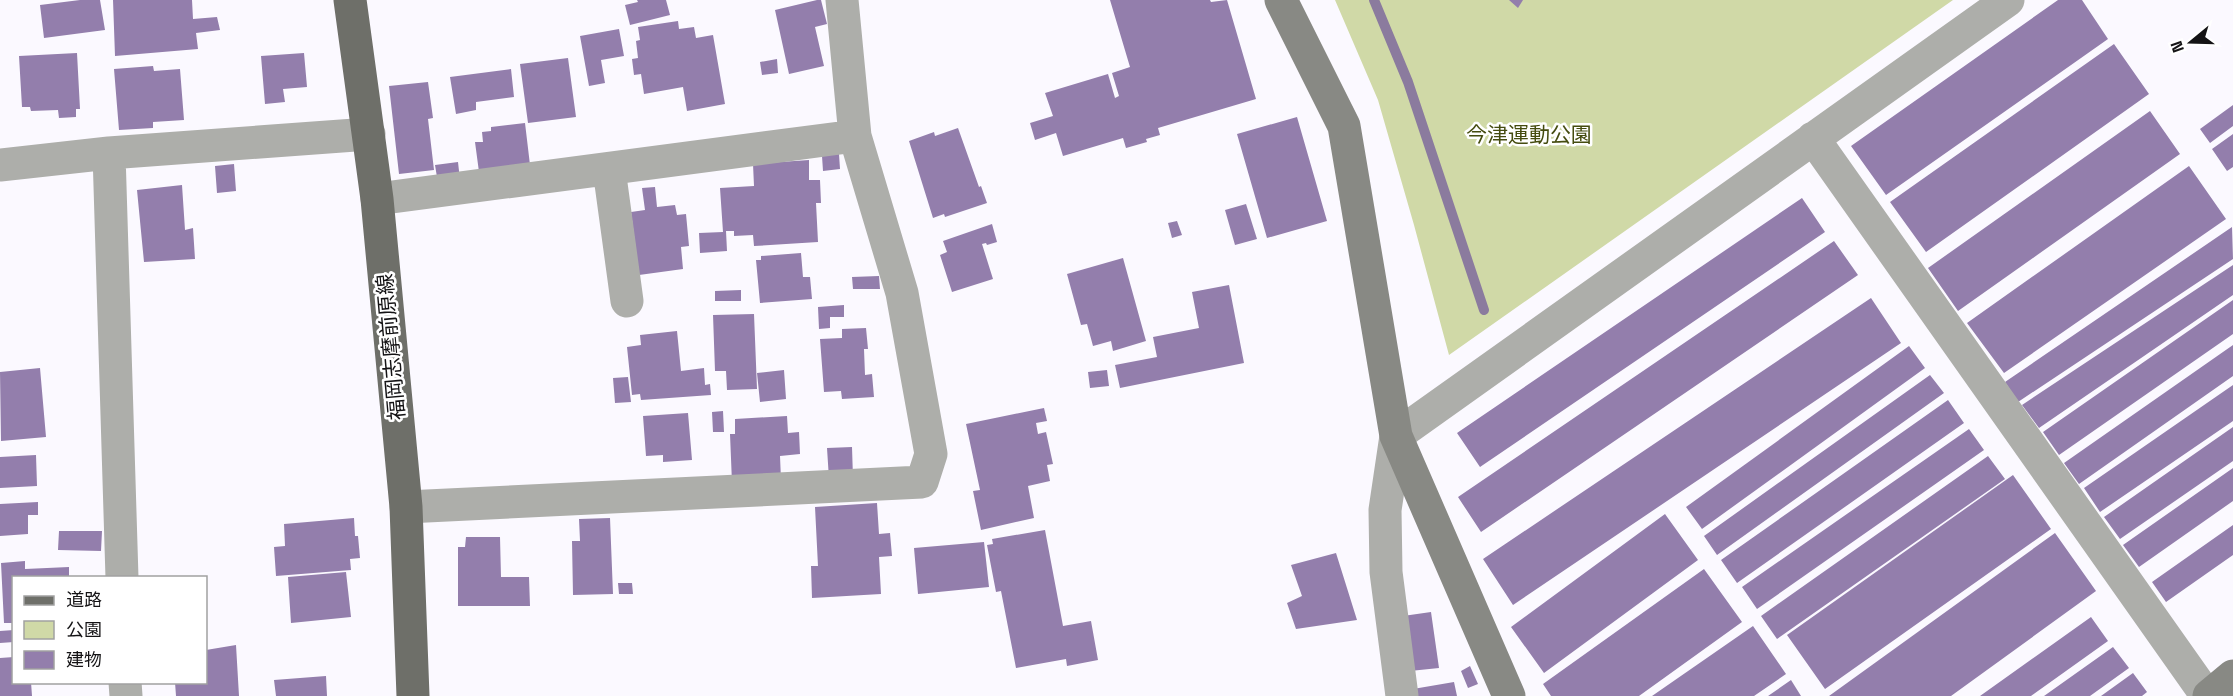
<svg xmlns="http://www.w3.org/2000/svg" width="2233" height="696" viewBox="0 0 2233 696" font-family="'Space Grotesk','Noto Sans JP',sans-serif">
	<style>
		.green { fill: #d0d9a7 }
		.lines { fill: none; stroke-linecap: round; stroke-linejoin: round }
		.stream { stroke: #8b7b9e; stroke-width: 10 }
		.building { fill: #937eac }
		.street { stroke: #adaeaa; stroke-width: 33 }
		.secondary { stroke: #888984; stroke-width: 33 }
		.primary { stroke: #6e6f69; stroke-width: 33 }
		.labels { text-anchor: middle; stroke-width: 5; stroke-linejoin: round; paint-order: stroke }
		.park-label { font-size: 21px; fill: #454c10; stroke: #fff }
		.street-label { font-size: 21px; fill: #141315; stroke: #fff }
	</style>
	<rect width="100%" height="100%" fill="#fbf9ff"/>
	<path class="green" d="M1335 0H1953L1449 355 1414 225 1378 100Z"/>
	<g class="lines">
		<path class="stream" d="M1374 0 1408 82 1484 310"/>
	</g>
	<path class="building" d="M80 0H100L105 30 44 38 40 5Z
		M113 0H192L193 19 217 17 220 30 196 33 198 49 115 56Z
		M637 0H666L670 15 630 25 625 5 638 2Z
		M817 0H821L827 24 815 27 824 66 789 74 775 10Z
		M1110 0H1210L1211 2 1227 0 1256 99 1158 128 1160 135 1146 139 1147 142 1126 148 1123 138 1063 156 1056 133 1035 140 1030 123 1053 116 1045 93 1108 74 1115 98 1119 96 1112 73 1130 67Z
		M1509 0H1523L1518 8Z
		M2058 0H2082L2108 39 1886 195 1851 146Z
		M678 21 679 29 694 27 696 38 713 35 725 104 687 111 683 87 644 94 641 74 634 75 632 59 638 58 636 41 640 40 638 27Z
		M619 29 624 56 601 60 605 83 589 86 580 36Z
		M2114 44 2149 94 1926 252 1890 202Z
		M77 53 80 109H76V117L59 118 58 110 31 111 30 107H22L19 56Z
		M304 53 307 87 283 89 285 102 265 104 261 56Z
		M568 58 576 117 528 123 520 64Z
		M777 59 778 73 762 75 760 62Z
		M153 66 154 71 180 69 184 120 153 122V128L119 130 114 69Z
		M511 69 514 97 476 102V110L456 114 450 77Z
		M428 82 433 118 428 119 434 170 399 174 389 86Z
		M2233 105V126L2210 143 2200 129Z
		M2150 111 2180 154 1958 311 1928 268Z
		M1297 117 1327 221 1267 238 1237 134Z
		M525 123 530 165 479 172 475 142H483L482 132 491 131V127Z
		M958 128 979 187 981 186 987 203 945 217 944 214 933 218 909 141 934 132 935 136Z
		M2233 134V167L2227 171 2212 149Z
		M839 154 840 169 823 171 822 156Z
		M809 160V180H820L821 203H816L818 242 754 246 753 235 734 236V231H726L727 251 700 253 699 233 723 232 720 188 754 186 753 164Z
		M458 162 460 180 438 183 435 165Z
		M234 164 236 191 217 193 215 166Z
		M2189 166 2226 219 2004 373 1967 323Z
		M182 185 185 230 193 228 195 259 144 262 137 190Z
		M655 187 657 207 675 205 677 215 686 214 689 246 681 247 683 269 639 275 631 212 645 210 642 188Z
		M1802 198 1825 232 1480 467 1457 433Z
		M1246 204 1257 239 1235 245 1225 210Z
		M1177 221 1182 235 1172 238 1168 223Z
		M992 224 997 242 987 245 986 243 982 244 993 279 952 292 940 255 947 252 943 241Z
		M2232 227 2233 259 2018 402 2005 382Z
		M1834 241 1858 275 1481 532 1458 497Z
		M801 253 803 277H810L812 299 760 303 756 260H761V256Z
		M1123 258 1146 341 1113 351 1111 341 1093 346 1087 324 1081 325 1067 274Z
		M2233 265V295L2039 428 2022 405Z
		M879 276 880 289H853L852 277Z
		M1229 285 1244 363 1120 388 1115 365 1157 357 1153 337 1199 328 1192 292Z
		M741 290V301H715V291Z
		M1871 298 1901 343 1513 605 1483 559Z
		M2233 300V334L2059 455 2043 432Z
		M844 305V317H830V328L819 329 818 307Z
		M754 314 757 389 727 390 726 371H715L713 315Z
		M866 328 868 349H864L865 375 872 374 874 397 842 399 841 391 824 392 820 339 842 338V329Z
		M677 331 681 371 704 368 705 385 710 384 711 395 641 400 640 394 632 395 627 347 641 345 640 335Z
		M2233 345V376L2079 484 2064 463Z
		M1909 346 1925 368 1702 529 1686 507Z
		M40 368 46 437 1 441 0 372Z
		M784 370 786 399 760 402 757 373Z
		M1107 370 1109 386 1090 388 1088 372Z
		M1930 375 1944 393 1717 555 1704 536Z
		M628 377 631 402 615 403 613 378Z
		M2233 385V421L2100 512 2084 488Z
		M1948 400 1964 423 1737 583 1721 560Z
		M1044 408 1047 421 1036 423 1038 434 1046 432 1053 464 1047 465 1050 481 1028 486 1034 518 981 530 973 491 980 490 966 424Z
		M723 411 724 432H713L712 412Z
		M688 413 692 460 663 462V455L646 456 643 416Z
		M787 416 788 433 799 432 800 454 780 456 781 480 732 483 730 434H735V419Z
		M2233 427V461L2120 539 2104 517Z
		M1969 429 1984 450 1757 609 1742 587Z
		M852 447 853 478 829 479 827 448Z
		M36 455 37 486 0 488V457Z
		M1988 456 2005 479 1777 639 1761 616Z
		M2233 468V501L2139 567 2123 545Z
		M2013 475 2051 529 1825 689 1787 635Z
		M38 502V515H28V534L0 536V504Z
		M877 503 879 534 890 533 892 556 879 557 881 594 812 598 811 566H818L815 507Z
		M1665 514 1698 560 1544 673 1511 627Z
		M354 518 355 536H358L360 558 350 559 351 570 276 576 274 547 285 546 284 524Z
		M610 518 613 594 573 595 572 541H580L579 519Z
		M2233 525V555L2166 602 2152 582Z
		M1045 530 1063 626 1091 621 1098 660 1067 666 1066 659 1016 668 1001 591 996 592 987 545 993 544 992 539Z
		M59 531H102L101 551 58 550Z
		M2055 533 2096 591 1951 696H1829Z
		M466 537H500L501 577H529L530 606H458V547H465Z
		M984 542 989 587 918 594 914 548Z
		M1336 553 1357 620 1296 629 1287 603 1302 596 1291 565Z
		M25 561V569L69 567V578H14V623H4L1 563Z
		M1704 569 1742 622 1639 696H1551L1543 684Z
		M346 572 351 617 291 623 288 577Z
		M618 583H632L633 594H619Z
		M1431 612 1439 668 1410 671 1403 616Z
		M2091 617 2108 641 2031 696H1980Z
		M1753 626 1786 674 1754 696H1652Z
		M14 630V642L0 643V631Z
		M236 645 239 696H176L175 682H206V650Z
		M2113 647 2129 668 2090 696H2044Z
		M14 657V682H31L32 696H0V658Z
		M1470 666 1478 684 1468 688 1461 671Z
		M2133 673 2147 692 2142 696H2101Z
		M326 676 327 696H276L274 680Z
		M1791 680 1801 696H1768Z
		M1454 682 1457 696H1415L1413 689Z"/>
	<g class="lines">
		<path class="street" d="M1813 138 2207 696
			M109 153 122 578
			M0 165 109 153 369 134
			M609 169 627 301
			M377 199 855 136
			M406 507 922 482 931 454 902 293 855 136 842 0
			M125 682 126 696
			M1402 696 1386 572 1385 510 1396 436 2008 0"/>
		<path class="secondary" d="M1281 0 1344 126 1396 436 1509 696
			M2209 696 2233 676"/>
		<path class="primary" d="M350 0 377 199 406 507 413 696"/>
	</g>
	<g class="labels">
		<g class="park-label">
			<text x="1529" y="142">今津運動公園</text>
		</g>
		<g class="street-label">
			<text transform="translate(391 347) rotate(-95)" y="7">福岡志摩前原線</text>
		</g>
	</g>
	<rect x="12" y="576" width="195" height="108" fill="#ffffff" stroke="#a1a1a1" stroke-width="1.5"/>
	<rect x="24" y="596" width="30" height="9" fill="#6e6f69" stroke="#a1a1a1" stroke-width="1.5"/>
	<text x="66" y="606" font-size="18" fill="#141315">道路</text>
	<rect x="24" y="621" width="30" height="18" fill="#d0d9a7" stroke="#a1a1a1" stroke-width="1.5"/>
	<text x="66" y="636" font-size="18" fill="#141315">公園</text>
	<rect x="24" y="651" width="30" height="18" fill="#937eac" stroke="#a1a1a1" stroke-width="1.5"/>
	<text x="66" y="666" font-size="18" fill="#141315">建物</text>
	<g transform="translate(2191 42) rotate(251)" stroke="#ffffff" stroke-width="4.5" paint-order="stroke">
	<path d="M0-4.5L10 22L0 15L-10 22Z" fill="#141315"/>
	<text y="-9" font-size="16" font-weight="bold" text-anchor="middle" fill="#141315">N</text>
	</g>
</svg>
